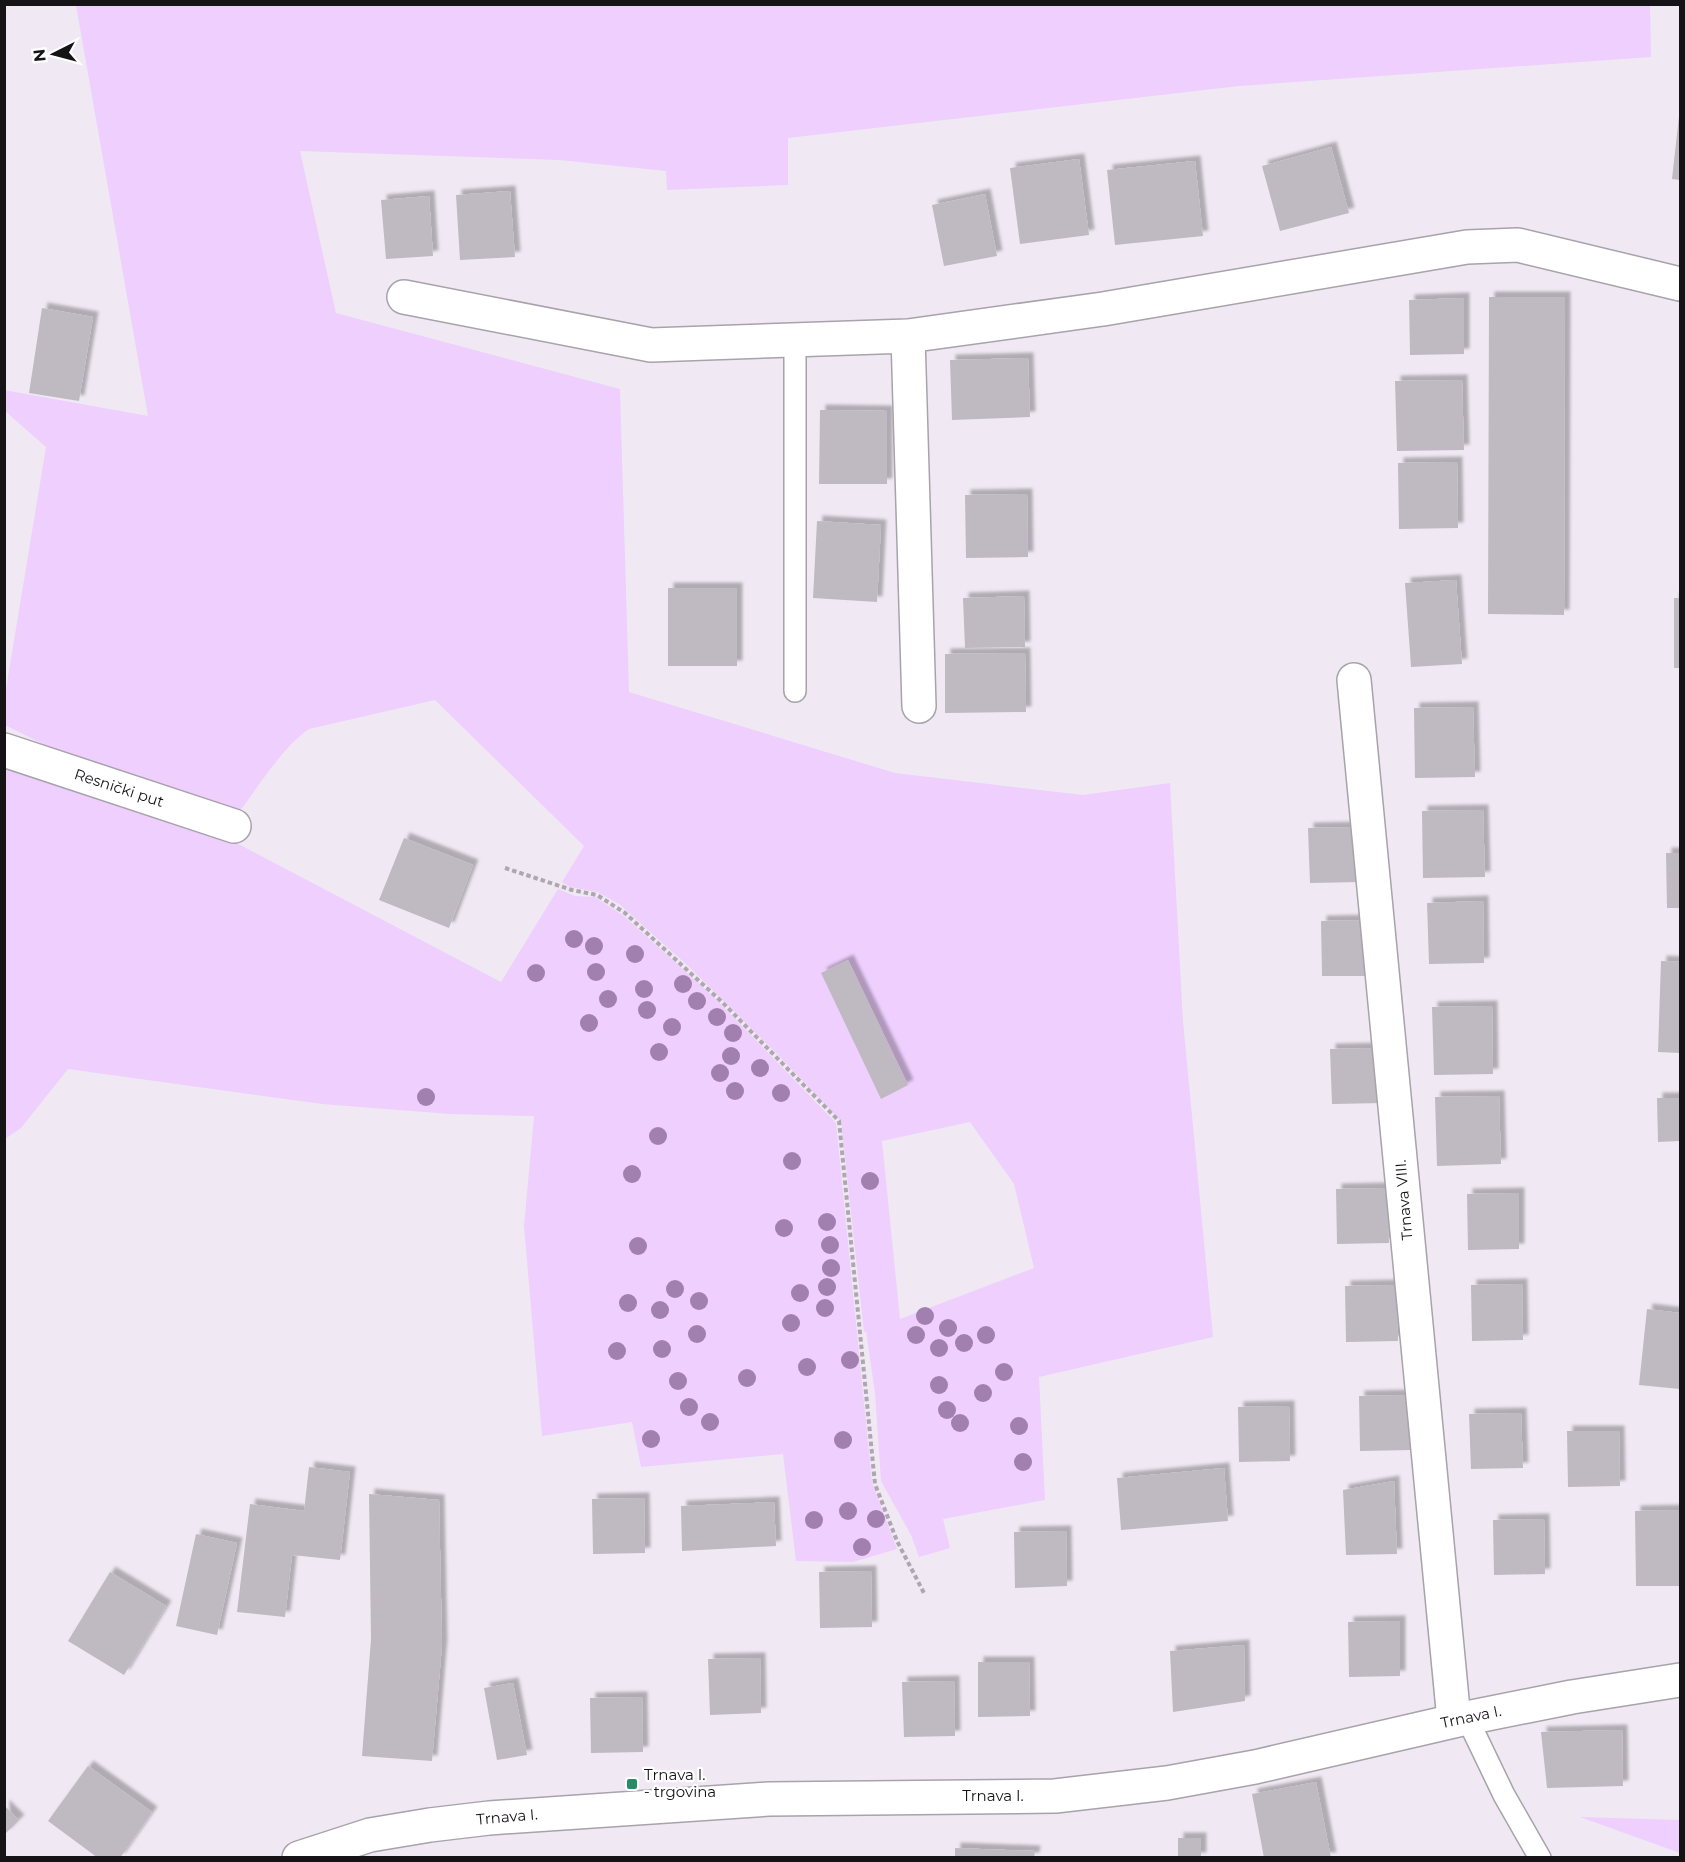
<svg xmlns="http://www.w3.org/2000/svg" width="1685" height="1862" viewBox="0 0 1685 1862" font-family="Montserrat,sans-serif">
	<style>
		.green { fill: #eecffe; fill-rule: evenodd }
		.building { fill: #bfb9c2; filter: url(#shadow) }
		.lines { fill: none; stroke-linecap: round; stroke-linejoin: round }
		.lane-casing { stroke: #a8a2ab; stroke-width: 24 }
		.street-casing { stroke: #a8a2ab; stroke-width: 36 }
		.secondary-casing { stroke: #a8a2ab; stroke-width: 36 }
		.path { stroke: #ada7af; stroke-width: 4; stroke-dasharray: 4.5 3; stroke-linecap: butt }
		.lane { stroke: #fff; stroke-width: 21 }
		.street { stroke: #fff; stroke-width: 33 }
		.secondary { stroke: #fff; stroke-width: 33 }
		.tree { fill: #a180af }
		.poi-dot { fill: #268c67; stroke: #fff; stroke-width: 2 }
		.labels { text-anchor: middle; stroke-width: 4.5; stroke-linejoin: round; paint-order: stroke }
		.street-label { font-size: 15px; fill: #161317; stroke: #fff }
		.poi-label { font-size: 15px; fill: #161317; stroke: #fff; text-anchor: start }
	</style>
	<defs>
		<filter id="shadow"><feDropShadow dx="5.5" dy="-5.5" stdDeviation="1.5" flood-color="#0004"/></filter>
	</defs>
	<rect width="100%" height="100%" fill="#f0e9f3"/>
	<path class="green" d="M76 5H1650L1651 57 1239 86 788 138V185L667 190 666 171 559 160 300 151 336 313 620 389 629 692 895 773 1083 795 1170 783 1183 1021 1213 1337 1039 1377 1045 1500 943 1519 950 1548 919 1557 911 1535 881 1481 875 1393 866 1331 864 1332 841 1121 780 1057 688 966 619 904 597 892 570 887 562 882 584 846 435 700 309 729C283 746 256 790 237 815L55 750 5 725V695L46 447 5 411 4 390 148 416ZM970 1122 1014 1184 1034 1268 900 1319 882 1141Z
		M4 764 229 839 501 982 558 889 575 896 595 897 624 916 716 999 836 1123 872 1482 897 1549 853 1562 796 1561 783 1454 641 1467 632 1422 542 1436 524 1226 534 1116 450 1114 322 1104 68 1069 21 1128 5 1139Z
		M1580 1817 1680 1820V1853Z"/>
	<path class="building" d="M1679 116H1680V180L1672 179Z
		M1331 147 1349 213 1280 231 1262 166Z
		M1079 159 1089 235 1020 244 1010 168Z
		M1195 161 1203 236 1115 245 1107 170Z
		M510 191 515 257 460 260 456 195Z
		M985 194 997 256 944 266 932 205Z
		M429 196 433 256 386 259 381 200Z
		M1489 297H1565L1564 615 1488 614Z
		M1464 298V354L1410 355 1409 300Z
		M42 308 93 317 79 401 29 393Z
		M1028 358 1030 417 952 420 950 360Z
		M1462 380 1464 450 1397 451 1395 381Z
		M820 410 887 411V484H819Z
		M1457 462 1458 528 1399 529 1398 463Z
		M1027 494 1028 557 966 558 965 495Z
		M817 521 881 525 877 602 813 598Z
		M1456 580 1462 664 1411 667 1405 583Z
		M668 588H737V666H668Z
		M1024 596 1025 647 965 648 963 598Z
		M1674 598H1680V668H1674Z
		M1025 653 1026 712 945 713V654Z
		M1473 707 1475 777 1415 778 1414 708Z
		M1483 810 1485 877 1423 878 1422 811Z
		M1360 827 1361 882 1310 883 1308 828Z
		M404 838 473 865 449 928 379 900Z
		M1666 853H1680V908H1667Z
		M1483 901 1484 963 1429 964 1427 903Z
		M1373 920V976H1322L1321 921Z
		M848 960 908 1085 881 1099 821 973Z
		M1661 961 1680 962V1053L1658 1052Z
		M1492 1006 1493 1074 1434 1075 1432 1007Z
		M1382 1048 1384 1103 1332 1104 1330 1049Z
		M1499 1096 1501 1164 1437 1166 1435 1097Z
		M1657 1098H1680V1141L1658 1142Z
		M1387 1188 1389 1243 1337 1244 1336 1189Z
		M1519 1193V1249L1468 1250 1467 1194Z
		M1522 1284 1523 1340 1472 1341 1471 1285Z
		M1396 1285 1398 1341 1346 1342 1345 1286Z
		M1647 1309 1680 1313V1389L1639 1385Z
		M1410 1395 1412 1450 1360 1451 1359 1396Z
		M1289 1406 1290 1461 1239 1462 1238 1407Z
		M1521 1413 1523 1468 1471 1469 1469 1414Z
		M1567 1431H1619L1620 1486 1568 1487Z
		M309 1467 350 1472 340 1560 292 1555 285 1617 237 1612 250 1504 304 1511Z
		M1224 1468 1228 1521 1121 1530 1117 1478Z
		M1394 1481 1397 1554 1346 1555 1343 1490Z
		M369 1494 439 1500 442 1645 432 1761 362 1756 371 1639Z
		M644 1498 645 1553 593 1554 592 1499Z
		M774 1502 776 1546 682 1551 681 1506Z
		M1680 1510V1586H1636L1635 1511Z
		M1544 1519 1545 1574 1494 1575 1493 1520Z
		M1066 1531 1067 1586 1015 1588 1014 1532Z
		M196 1534 237 1543 217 1635 176 1626Z
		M871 1571 872 1627 820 1628 819 1572Z
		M110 1572 166 1606 124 1675 68 1641Z
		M1400 1621V1676L1349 1677 1348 1622Z
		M1244 1645 1245 1701 1173 1712 1170 1651Z
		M760 1658 761 1713 710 1715 708 1659Z
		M978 1662H1029L1030 1716 978 1717Z
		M954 1681 955 1736 904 1737 902 1682Z
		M513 1683 527 1755 497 1760 484 1688Z
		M642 1697 643 1752 591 1753 590 1698Z
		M1622 1730 1623 1786 1547 1788 1541 1732Z
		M88 1766 152 1812 120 1858H98L48 1821Z
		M1316 1782 1331 1858H1264L1252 1794Z
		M4 1805 19 1820 4 1835Z
		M1178 1838H1201V1858H1178Z
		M955 1848 1035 1851 1034 1858H955Z"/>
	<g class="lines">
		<defs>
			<path id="lane" d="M795 340V691
				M1467 1718 1504 1795 1540 1858"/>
			<path id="street" d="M404 297 651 345 908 336 1103 309 1467 247 1518 245 1680 284
				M908 336 919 706
				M1354 680 1454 1720
				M4 750 234 826"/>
			<path id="secondary" d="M299 1858 370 1835 430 1825 489 1818 769 1799 1055 1796 1167 1783 1255 1767 1467 1718 1572 1697 1680 1680"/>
		</defs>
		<use href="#lane" class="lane-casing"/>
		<use href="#street" class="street-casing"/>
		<use href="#secondary" class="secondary-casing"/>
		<path class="path" d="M505 868 572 890 597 895 625 913 722 1002 839 1121 875 1484 897 1541 925 1595"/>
		<use href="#lane" class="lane"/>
		<use href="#street" class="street"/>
		<use href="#secondary" class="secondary"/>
	</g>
	<g class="tree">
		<circle cx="574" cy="939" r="9"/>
		<circle cx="594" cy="946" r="9"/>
		<circle cx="635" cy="954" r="9"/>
		<circle cx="596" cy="972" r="9"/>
		<circle cx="536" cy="973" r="9"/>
		<circle cx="683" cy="984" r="9"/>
		<circle cx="644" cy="989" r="9"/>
		<circle cx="608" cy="999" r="9"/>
		<circle cx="697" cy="1001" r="9"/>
		<circle cx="647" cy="1010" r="9"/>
		<circle cx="717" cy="1017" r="9"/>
		<circle cx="589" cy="1023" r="9"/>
		<circle cx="672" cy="1027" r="9"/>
		<circle cx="733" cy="1033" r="9"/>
		<circle cx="659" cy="1052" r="9"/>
		<circle cx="731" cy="1056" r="9"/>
		<circle cx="760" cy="1068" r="9"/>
		<circle cx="720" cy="1073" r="9"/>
		<circle cx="735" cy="1091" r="9"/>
		<circle cx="781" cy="1093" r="9"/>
		<circle cx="426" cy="1097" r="9"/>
		<circle cx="658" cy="1136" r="9"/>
		<circle cx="792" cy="1161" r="9"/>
		<circle cx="632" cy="1174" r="9"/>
		<circle cx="870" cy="1181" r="9"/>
		<circle cx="827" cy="1222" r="9"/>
		<circle cx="784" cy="1228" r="9"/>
		<circle cx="830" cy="1245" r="9"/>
		<circle cx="638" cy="1246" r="9"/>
		<circle cx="831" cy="1268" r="9"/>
		<circle cx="827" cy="1287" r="9"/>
		<circle cx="675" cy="1289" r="9"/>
		<circle cx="800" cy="1293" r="9"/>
		<circle cx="699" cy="1301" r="9"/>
		<circle cx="628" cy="1303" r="9"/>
		<circle cx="825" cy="1308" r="9"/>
		<circle cx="660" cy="1310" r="9"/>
		<circle cx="925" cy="1316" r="9"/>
		<circle cx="791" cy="1323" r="9"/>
		<circle cx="948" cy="1328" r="9"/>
		<circle cx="697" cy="1334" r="9"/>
		<circle cx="916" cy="1335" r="9"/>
		<circle cx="986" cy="1335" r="9"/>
		<circle cx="964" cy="1343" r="9"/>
		<circle cx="939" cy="1348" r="9"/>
		<circle cx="662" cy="1349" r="9"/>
		<circle cx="617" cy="1351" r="9"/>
		<circle cx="850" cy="1360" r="9"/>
		<circle cx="807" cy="1367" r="9"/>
		<circle cx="1004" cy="1372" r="9"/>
		<circle cx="747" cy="1378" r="9"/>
		<circle cx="678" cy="1381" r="9"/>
		<circle cx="939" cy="1385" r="9"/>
		<circle cx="983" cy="1393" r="9"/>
		<circle cx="689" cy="1407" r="9"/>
		<circle cx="947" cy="1410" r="9"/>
		<circle cx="710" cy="1422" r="9"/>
		<circle cx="960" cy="1423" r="9"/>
		<circle cx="1019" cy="1426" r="9"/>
		<circle cx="651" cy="1439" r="9"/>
		<circle cx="843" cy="1440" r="9"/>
		<circle cx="1023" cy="1462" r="9"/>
		<circle cx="848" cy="1511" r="9"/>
		<circle cx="876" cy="1519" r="9"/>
		<circle cx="814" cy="1520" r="9"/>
		<circle cx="862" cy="1547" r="9"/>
	</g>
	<rect class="poi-dot" x="626" y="1778" width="12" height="12" rx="3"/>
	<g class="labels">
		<g class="street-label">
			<text transform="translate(119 788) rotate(18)" y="5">Resnički put</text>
			<text transform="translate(1404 1200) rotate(-95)" y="5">Trnava VIII.</text>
			<text transform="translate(1471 1717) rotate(-12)" y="5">Trnava I.</text>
			<text x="993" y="1801">Trnava I.</text>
			<text transform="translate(507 1817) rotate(-5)" y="5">Trnava I.</text>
		</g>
		<g class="poi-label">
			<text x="644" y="1780">Trnava I.<tspan x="644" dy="17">- trgovina</tspan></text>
		</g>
	</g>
	<rect width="1685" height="1862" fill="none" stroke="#161317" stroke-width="12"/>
	<g transform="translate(54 54) rotate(264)" stroke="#ffffff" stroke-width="4.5" paint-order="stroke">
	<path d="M0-4.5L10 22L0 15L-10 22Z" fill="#161317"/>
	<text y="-9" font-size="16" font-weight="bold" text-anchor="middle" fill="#161317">N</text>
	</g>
</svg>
